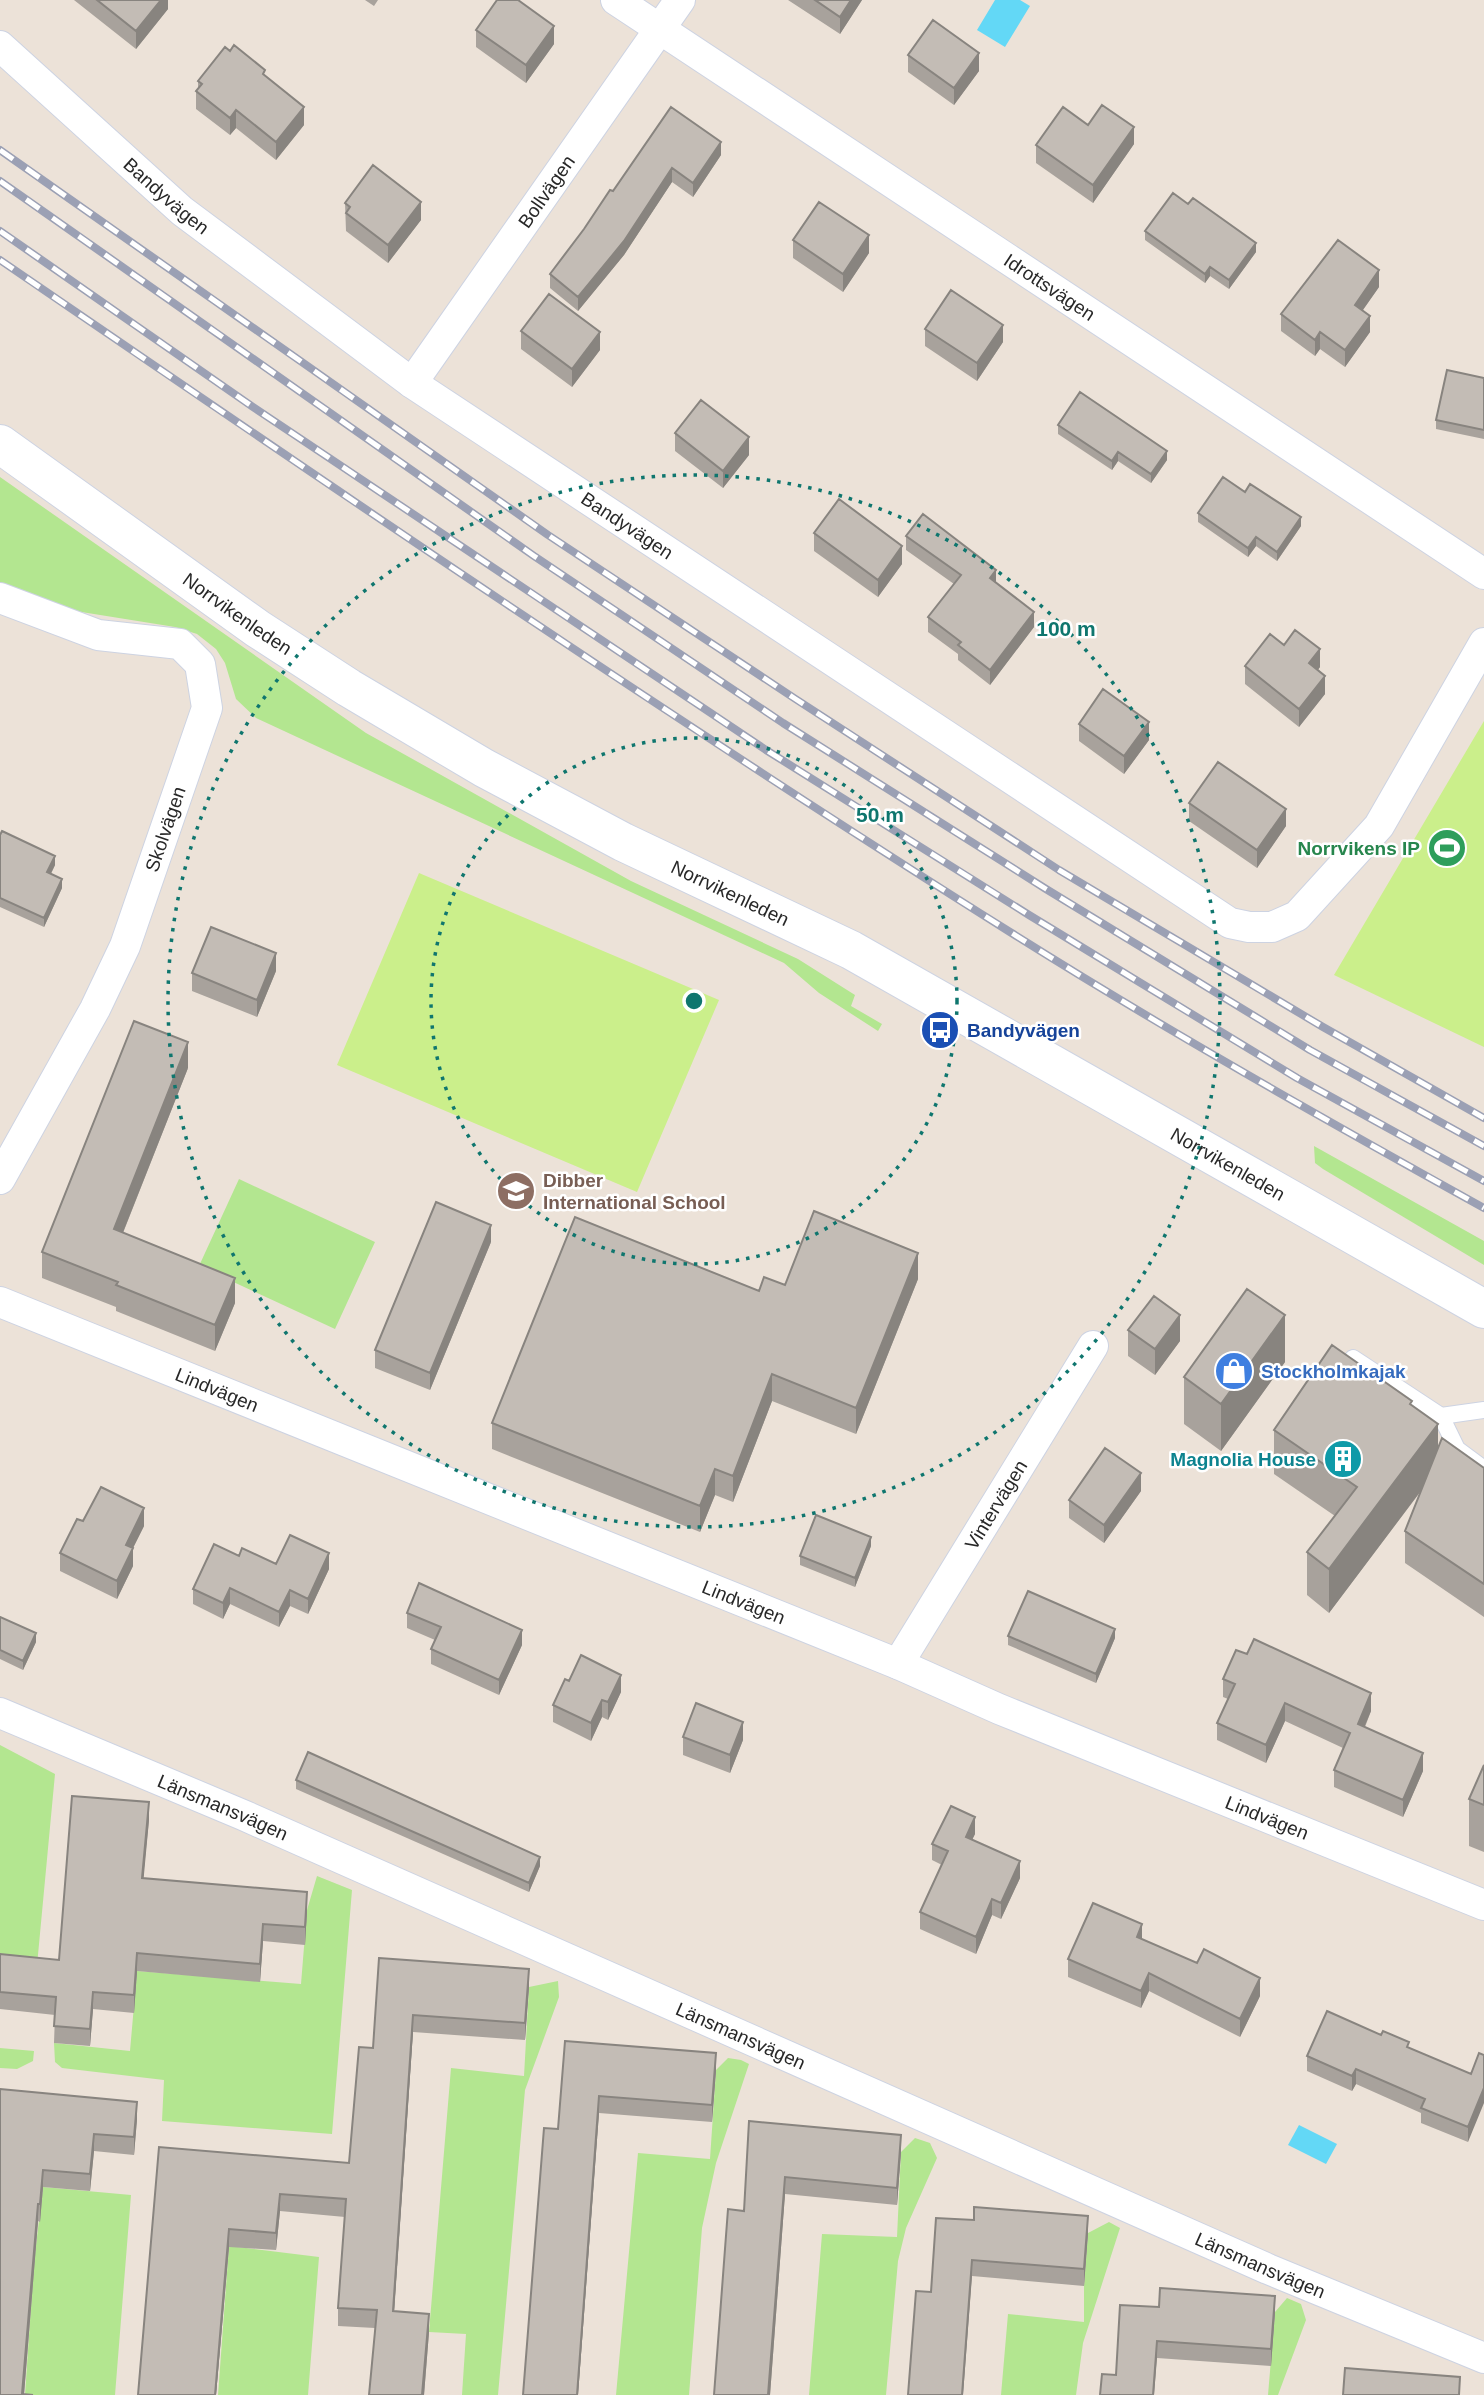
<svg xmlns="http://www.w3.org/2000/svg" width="1484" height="2395" viewBox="0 0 1484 2395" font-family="Helvetica,sans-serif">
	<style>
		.green { fill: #b3e690 }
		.pitch { fill: #cbef8b }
		.water { fill: #63d8f6 }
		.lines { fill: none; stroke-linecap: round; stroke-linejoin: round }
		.lane-casing { stroke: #cdd3e2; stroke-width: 18 }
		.street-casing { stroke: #cdd3e2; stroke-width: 32 }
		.secondary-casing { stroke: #cdd3e2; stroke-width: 40 }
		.lane { stroke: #fff; stroke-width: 16 }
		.street { stroke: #fff; stroke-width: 30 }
		.secondary { stroke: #fff; stroke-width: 38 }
		.rail-casing { stroke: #9ba0b4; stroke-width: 8 }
		.rail { stroke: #fff; stroke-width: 5; stroke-dasharray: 16; stroke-linecap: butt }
		.wall { fill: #a8a29c }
		.shaded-wall { fill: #88847f }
		.building { fill: #c3bcb5; stroke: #88847f; stroke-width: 2 }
		.ring { fill: none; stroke: #0f766e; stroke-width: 3.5; stroke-dasharray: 3.5 7 }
		.labels { text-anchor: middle; stroke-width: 5; stroke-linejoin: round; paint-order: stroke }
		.street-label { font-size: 19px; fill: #282828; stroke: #fff }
		.leisure-label { font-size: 19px; font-weight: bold; fill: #27864d; stroke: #fff; text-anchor: end }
		.transit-label { font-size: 19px; font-weight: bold; fill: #164399; stroke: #fff; text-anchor: start }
		.education-label { font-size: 19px; font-weight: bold; fill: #785e54; stroke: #fff; text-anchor: start }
		.shop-label { font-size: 19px; font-weight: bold; fill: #366cbe; stroke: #fff; text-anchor: start }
		.culture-label { font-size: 19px; font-weight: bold; fill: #0d838f; stroke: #fff; text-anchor: end }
		.centre { fill: #0f766e; stroke: #fff; stroke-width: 3.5 }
		.ring-label { font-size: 21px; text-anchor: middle; font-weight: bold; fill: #0f766e; stroke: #fff; stroke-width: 5; stroke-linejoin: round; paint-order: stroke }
	</style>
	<rect width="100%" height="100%" fill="#ece2d8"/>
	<path class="green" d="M0 477 366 733 631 881 798 959 855 995 851 1006 882 1024 878 1031 819 993 784 963 256 718 236 699 225 663 216 649 197 634 175 627 69 610 0 582Z
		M1314 1146 1484 1241V1265L1323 1169 1315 1163Z
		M239 1179 375 1242 335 1329 199 1266Z
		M0 1745 55 1774 36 1976 0 1972Z
		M317 1876 352 1890 332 2134 162 2121 164 2080 62 2068 55 2062 54 2043 130 2051 137 1971 301 1984 307 1910Z
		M558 1981 559 1997 525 2090 498 2395H462L466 2334 429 2332 451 2068 524 2076 529 1987Z
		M0 2048 34 2051 33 2061 17 2069 0 2068Z
		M728 2058 741 2060 749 2064 716 2163 702 2228 689 2395H616L638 2153 710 2159 716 2070Z
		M915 2138 930 2143 937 2158 906 2228 898 2261 886 2395H809L822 2234 897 2237 901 2152Z
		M43 2187 131 2195 115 2395H25L34 2262Z
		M1109 2222 1120 2228 1083 2343 1076 2395H1001L1008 2314 1084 2322V2286L1088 2233Z
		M229 2246 319 2257 308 2395H218Z
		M1287 2298 1301 2304 1306 2320 1278 2395H1268L1275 2312Z"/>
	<path class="pitch" d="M1484 721V1047L1334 975Z
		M419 873 719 1000 637 1192 337 1065Z"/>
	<path class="water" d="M995 0H1020L1030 6 1005 47 977 30Z
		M1299 2125 1337 2144 1326 2164 1288 2145Z"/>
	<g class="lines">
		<defs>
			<path id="lane" d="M1353 1358 1441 1416 1457 1449 1484 1469
				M1441 1416 1484 1410"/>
			<g id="street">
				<path id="s1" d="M616 0 1484 574"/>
				<path id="s2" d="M0 46 182 211 412 383 1230 923 1249 927H1272L1297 916 1379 826 1484 643"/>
				<path id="s3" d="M412 383 680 0"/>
				<path d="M0 598 98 635 180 644 200 664 207 708 125 946 95 1009 0 1179"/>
				<path id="s4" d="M0 1302 898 1664 999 1709 1484 1905"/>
				<path id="s5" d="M898 1664 1093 1346"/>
				<path id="s6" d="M0 1713 243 1815 1268 2269 1484 2358"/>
			</g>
			<g id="secondary">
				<path id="s7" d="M0 444 258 629 349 688 484 768 623 842 851 950 1484 1309"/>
			</g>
		</defs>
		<use href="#lane" class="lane-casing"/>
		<use href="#street" class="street-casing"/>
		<use href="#secondary" class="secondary-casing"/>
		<use href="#lane" class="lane"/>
		<use href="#street" class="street"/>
		<use href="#secondary" class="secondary"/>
		<defs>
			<path id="rail" d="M0 150 548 535 794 698 1059 870 1323 1027 1484 1118
				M0 181 534 556 783 723 1046 889 1310 1050 1484 1146
				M0 231 253 407 766 750 1029 915 1297 1078 1484 1181
				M0 260C333 488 667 716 1010 932 1164 1029 1324 1119 1484 1208"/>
		</defs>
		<use href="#rail" class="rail-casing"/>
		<use href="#rail" class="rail"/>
	</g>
	<path class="wall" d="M74 0H168V9L136 49Z
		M365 0H378L374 6Z
		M788 0H862L840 34Z
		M476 30 554 44 526 83 476 47Z
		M908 55 979 71 954 105 908 72Z
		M265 76 304 125 276 160 236 128 230 135 196 109V91L198 89V81Z
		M671 107 721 155 693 197 672 182 624 255 578 311 550 288V274L613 191Z
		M1088 125 1134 144 1093 203 1036 163V145Z
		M345 203 421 220 388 263 346 231Z
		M1145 231 1256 252 1229 289 1210 276 1205 283 1145 240Z
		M793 240 869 253 843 292 793 258Z
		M1379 287 1363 310 1370 332 1345 367 1320 349 1315 356 1281 331V314Z
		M925 329 1003 342 977 381 925 346Z
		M521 331 600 350 572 387 521 349Z
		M1484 378V439L1436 429V420Z
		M1058 425 1167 460 1151 483 1118 461 1112 470 1058 434Z
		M675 433 749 455 723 488 675 451Z
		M1245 492 1301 526 1277 561 1256 546 1248 557 1198 522V513Z
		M814 533 902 564 878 597 814 551Z
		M906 536 996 583 1034 627 990 685 958 660V654L928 632V617L954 584 906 550Z
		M1284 645 1320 667 1318 670 1325 694 1299 727 1245 684V666Z
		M1079 724 1149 740 1124 774 1079 741Z
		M1189 803 1286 826 1257 868 1189 821Z
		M0 835 55 865 51 874 62 888 44 927 0 907Z
		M276 971 257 1017 192 991V973Z
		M188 1068 123 1233 235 1303 215 1351 116 1311V1307L42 1278V1252Z
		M491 1242 430 1390 375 1368V1350Z
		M918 1279 856 1434 772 1401 733 1502 715 1495 700 1532 492 1449V1423L759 1291 785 1285Z
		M1128 1330 1180 1341 1155 1375 1128 1356Z
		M1285 1362 1221 1451 1184 1424V1377Z
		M1412 1406 1438 1448 1484 1468V1617L1405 1563V1531L1421 1491 1329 1613 1307 1595V1552L1335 1516 1274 1474V1430Z
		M1141 1491 1104 1543 1069 1518V1500Z
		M83 1521 144 1526 133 1548V1566L117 1599 60 1571V1553Z
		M871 1546 855 1587 800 1565V1556Z
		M239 1556 276 1564 329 1569 308 1614 290 1606 279 1627 230 1604 223 1619 193 1604V1589Z
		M407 1613 522 1645 499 1695 431 1664V1649L435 1640 407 1628Z
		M0 1617 36 1642 23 1670 0 1659Z
		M1008 1636 1115 1638 1096 1683 1008 1645Z
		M1223 1679 1371 1711 1365 1727 1423 1771 1403 1817 1334 1787V1770L1343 1748 1285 1721 1266 1763 1217 1740V1723L1228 1699 1223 1697Z
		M569 1681 621 1692 608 1720 602 1717 591 1741 553 1722V1705Z
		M683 1737 743 1740 730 1773 683 1755Z
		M1484 1765V1852L1469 1846V1799Z
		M296 1780 540 1866 529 1892 296 1789Z
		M149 1820 143 1878 307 1910 305 1945 263 1941 260 1982 137 1971 134 2013 93 2009 90 2046 54 2043 55 2015 0 2009V1954L59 1960Z
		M975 1834 972 1839 1020 1878 1001 1919 992 1915 976 1954 920 1929V1912L942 1865 932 1860V1844Z
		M1142 1940 1260 1996 1240 2037 1149 1991 1141 2008 1068 1977V1959Z
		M379 1958 529 1987 525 2040 413 2032 394 2311 429 2332 424 2395H369L375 2328 338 2326V2308L345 2217 280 2211 276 2250 229 2247 216 2395H138L159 2147 349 2163 373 2048Z
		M565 2041 716 2070 712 2122 599 2113 578 2395 558 2129Z
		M1409 2048 1471 2074 1468 2142 1421 2123V2113L1356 2084 1352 2091 1307 2071V2056Z
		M0 2089 137 2119 134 2155 94 2151 90 2191 43 2187 40 2222 38 2221 24 2394 0 2395Z
		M749 2121 901 2152 897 2205 785 2194 770 2395 744 2211Z
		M936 2218 1088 2233 1084 2286 972 2276 931 2292Z
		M1120 2305 1275 2312 1271 2366 1157 2358 1116 2375Z"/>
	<path class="shaded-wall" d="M161 0H168V9L136 49V31Z
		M851 0H862L840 34V17Z
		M554 26V44L526 83V65Z
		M979 53V71L954 105V88Z
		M304 107V125L276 160V142Z
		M236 110V128L230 135V118Z
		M1134 127V144L1093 203V185Z
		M721 142V155L693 197V183Z
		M672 168V182L624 255 578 311V297Z
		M421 202V220L388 263V245Z
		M869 235V253L843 292V274Z
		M1256 243V252L1229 289V280Z
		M1210 267V276L1205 283V274Z
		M1379 270V287L1355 321V305Z
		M1370 316V332L1345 367V350Z
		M1003 325V342L977 381V363Z
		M600 332V350L572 387V369Z
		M1320 332V349L1315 356V340Z
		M749 437V455L723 488V471Z
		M1167 451V460L1151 483V474Z
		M1118 452V461L1112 470V461Z
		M1301 517V526L1277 561V552Z
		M1256 537V546L1248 557V548Z
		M902 546V564L878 597V580Z
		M996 570V585L990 578Z
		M1034 612V627L990 685V670Z
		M1320 649V667L1309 681V663Z
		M1325 676V694L1299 727V709Z
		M1149 722V740L1124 774V756Z
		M1286 809V826L1257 868V850Z
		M55 856V865L47 881V872Z
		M62 879V888L44 927V918Z
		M276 953V971L257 1017V1000Z
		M188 1042V1068L114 1255V1229Z
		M491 1225V1242L430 1390V1373Z
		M918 1253V1279L856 1434V1408Z
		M235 1278V1303L215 1351V1325Z
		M1180 1315V1341L1155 1375V1349Z
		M1285 1315V1362L1221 1451V1404Z
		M772 1374V1401L733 1502V1476Z
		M1438 1424V1468L1329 1613V1569Z
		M715 1469V1495L700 1532V1506Z
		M1141 1473V1491L1104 1543V1525Z
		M144 1508V1526L133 1548V1566L117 1599V1581L126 1545Z
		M871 1537V1546L855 1587V1578Z
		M329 1553V1569L308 1614V1599Z
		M230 1588V1604L223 1619V1603Z
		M290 1590V1606L279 1627V1612Z
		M1115 1629V1638L1096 1683V1674Z
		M522 1630V1645L499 1695V1680Z
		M36 1633V1642L23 1670V1661Z
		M621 1675V1692L608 1720V1702Z
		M1371 1693V1711L1358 1742V1724Z
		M602 1700V1717L591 1741V1723Z
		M1285 1703V1721L1266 1763V1745Z
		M743 1722V1740L730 1773V1755Z
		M1423 1753V1771L1403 1817V1800Z
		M149 1802V1820L142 1896V1878Z
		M975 1817V1834L966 1853V1837Z
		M540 1857V1866L529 1892V1883Z
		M1020 1861V1878L1001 1919V1903Z
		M307 1892V1910L305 1945V1927Z
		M992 1899V1915L976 1954V1937Z
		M263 1924V1941L260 1982V1964Z
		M1142 1924V1942L1137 1937Z
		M137 1953V1971L134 2013V1995Z
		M529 1969V1987L525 2040V2023Z
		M1149 1973V1991L1141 2008V1991Z
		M1260 1978V1996L1240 2037V2019Z
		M93 1992V2009L90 2046V2029Z
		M413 2015V2032L393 2329V2311Z
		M716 2053V2070L712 2122V2105Z
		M1356 2069V2084L1352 2091V2076Z
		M1484 2088V2103L1468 2142V2127Z
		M599 2096V2113L578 2395H577Z
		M137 2102V2119L134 2155V2137Z
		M94 2134V2151L90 2191V2174Z
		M901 2135V2152L897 2205V2188Z
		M43 2170V2187L40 2222V2204Z
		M785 2177V2194L770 2395H768Z
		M280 2194V2211L276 2250V2233Z
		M38 2204V2221L24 2395H22Z
		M1088 2216V2233L1084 2286V2269Z
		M229 2229V2247L216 2395H215Z
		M972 2260V2276L963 2395H962Z
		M1275 2296V2312L1271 2366V2349Z
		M429 2314V2332L424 2395H422Z
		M1157 2341V2358L1154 2395H1153Z"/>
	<path class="building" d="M97 0H161L136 31Z
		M497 0H518L554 26 526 65 476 30Z
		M815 0H851L840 17Z
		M933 20 979 53 954 88 908 55Z
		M234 45 265 70 263 74 304 107 276 142 236 110 230 118 196 91 202 84 198 81 225 47 230 51Z
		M1102 105 1134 127 1093 185 1036 145 1063 107 1088 125Z
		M671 107 721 142 693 183 672 168 624 241 578 297 550 274 584 229 610 190 613 191Z
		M373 165 421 202 388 245 346 213 350 207 345 203Z
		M1173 193 1188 204 1193 198 1256 243 1229 280 1210 267 1205 274 1145 231Z
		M819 202 869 235 843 274 793 240Z
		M1338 240 1379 270 1355 305 1370 316 1345 350 1320 332 1315 340 1281 314Z
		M951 290 1003 325 977 363 925 329Z
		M549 294 600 332 572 369 521 331Z
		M1447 370 1484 378V430L1436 420Z
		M1080 392 1167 451 1151 474 1118 452 1112 461 1058 425Z
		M701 400 749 437 723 471 675 433Z
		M1223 477 1245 492 1250 484 1301 517 1277 552 1256 537 1248 548 1198 513Z
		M839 499 902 546 878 580 814 533Z
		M923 514 996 570 990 578 1034 612 990 670 958 645 961 642 928 617 961 575 906 536Z
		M1295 630 1320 649 1309 663 1325 676 1299 709 1245 666 1270 634 1284 645Z
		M1103 689 1149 722 1124 756 1079 724Z
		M1218 762 1286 809 1257 850 1189 803Z
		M2 831 55 856 47 872 62 879 44 918 0 898V835Z
		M211 927 276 953 257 1000 192 973Z
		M134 1021 188 1042 114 1229 235 1278 215 1325 116 1285 118 1282 42 1252Z
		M436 1202 491 1225 430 1373 375 1350Z
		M814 1211 918 1253 856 1408 772 1374 733 1476 715 1469 700 1506 492 1423 575 1217 759 1291 764 1277 785 1285Z
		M1247 1289 1285 1315 1221 1404 1184 1377Z
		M1154 1296 1180 1315 1155 1349 1128 1330Z
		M1332 1345 1412 1401 1410 1404 1438 1424 1329 1569 1307 1552 1357 1487 1274 1430Z
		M1442 1438 1484 1468V1584L1405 1531Z
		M1105 1448 1141 1473 1104 1525 1069 1500Z
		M101 1487 144 1508 126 1545 133 1548 117 1581 60 1553 77 1519 83 1521Z
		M816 1515 871 1537 855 1578 800 1556Z
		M290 1535 329 1553 308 1599 290 1590 279 1612 230 1588 223 1603 193 1589 214 1544 239 1556 242 1548 276 1564Z
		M419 1583 522 1630 499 1680 431 1649 441 1627 407 1613Z
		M1028 1591 1115 1629 1096 1674 1008 1636Z
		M0 1617 36 1633 23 1661 0 1650Z
		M1254 1639 1371 1693 1358 1724 1423 1753 1403 1800 1334 1770 1350 1733 1285 1703 1266 1745 1217 1723 1235 1684 1223 1679 1236 1650 1247 1654Z
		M581 1655 621 1675 608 1702 602 1700 591 1723 553 1705 565 1679 569 1681Z
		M696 1703 743 1722 730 1755 683 1737Z
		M308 1752 540 1857 529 1883 296 1780Z
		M1484 1765V1805L1469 1799Z
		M72 1796 149 1802 142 1878 307 1892 305 1927 263 1924 260 1964 137 1953 134 1995 93 1992 90 2029 54 2026 56 1997 0 1992V1954L59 1960Z
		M951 1806 975 1817 966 1837 1020 1861 1001 1903 992 1899 976 1937 920 1912 948 1851 932 1844Z
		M1093 1903 1142 1924 1137 1937 1197 1963 1204 1949 1260 1978 1240 2019 1149 1973 1141 1991 1068 1959Z
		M379 1958 529 1969 525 2023 413 2015 393 2311 429 2314 422 2395H369L377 2310 338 2308 346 2199 280 2194 276 2233 229 2229 215 2395H138L159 2147 349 2163 359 2047 373 2048Z
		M1327 2011 1381 2035 1383 2031 1409 2042 1407 2047 1471 2074 1479 2053 1484 2055V2088L1468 2127 1421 2108 1425 2099 1356 2069 1352 2076 1307 2056Z
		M565 2041 716 2053 712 2105 599 2096 577 2395H523L544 2128 558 2129Z
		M0 2089 137 2102 134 2137 94 2134 90 2174 43 2170 40 2204H38L22 2394 33 2395H0Z
		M749 2121 901 2135 897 2188 785 2177 768 2395H714L728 2209 744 2211Z
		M974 2207 1088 2216 1084 2269 972 2260 962 2395H908L916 2291 931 2292 936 2218 974 2220Z
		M1160 2288 1275 2296 1271 2349 1157 2341 1153 2395H1100L1102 2374 1116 2375 1120 2305 1159 2307Z
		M1345 2368 1460 2377 1459 2395H1343Z"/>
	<g class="ring">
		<circle cx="694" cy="1001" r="263"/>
		<circle cx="694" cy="1001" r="526"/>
	</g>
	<defs>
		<symbol id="stadium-disc" viewBox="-11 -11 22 22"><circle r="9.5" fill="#2e9e5b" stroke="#fff"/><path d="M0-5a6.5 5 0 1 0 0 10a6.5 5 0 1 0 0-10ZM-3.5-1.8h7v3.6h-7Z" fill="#fff"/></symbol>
		<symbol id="bus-disc" viewBox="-11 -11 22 22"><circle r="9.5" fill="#1a4fb4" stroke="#fff"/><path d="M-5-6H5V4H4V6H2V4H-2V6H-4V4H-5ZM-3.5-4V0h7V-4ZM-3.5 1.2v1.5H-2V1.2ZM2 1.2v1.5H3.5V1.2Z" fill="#fff"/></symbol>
		<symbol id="school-disc" viewBox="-11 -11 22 22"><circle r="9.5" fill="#8d6e63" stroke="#fff"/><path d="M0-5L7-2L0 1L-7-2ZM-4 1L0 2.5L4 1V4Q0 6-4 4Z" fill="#fff"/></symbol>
		<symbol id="shop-disc" viewBox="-11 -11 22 22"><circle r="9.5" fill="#3f7fe0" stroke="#fff"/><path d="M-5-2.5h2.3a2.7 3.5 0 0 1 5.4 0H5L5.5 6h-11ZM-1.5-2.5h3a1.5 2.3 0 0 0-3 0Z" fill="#fff"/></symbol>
		<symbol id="building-disc" viewBox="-11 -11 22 22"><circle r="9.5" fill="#0f9aa8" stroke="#fff"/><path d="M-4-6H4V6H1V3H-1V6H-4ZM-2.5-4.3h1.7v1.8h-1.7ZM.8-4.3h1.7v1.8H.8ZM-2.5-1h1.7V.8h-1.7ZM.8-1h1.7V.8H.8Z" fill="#fff"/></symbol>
	</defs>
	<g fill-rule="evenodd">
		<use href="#stadium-disc" x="1425" y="826" width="44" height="44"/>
		<use href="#bus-disc" x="918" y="1008" width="44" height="44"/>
		<use href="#school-disc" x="494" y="1169" width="44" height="44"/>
		<use href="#shop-disc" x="1212" y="1349" width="44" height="44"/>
		<use href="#building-disc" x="1321" y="1437" width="44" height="44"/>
	</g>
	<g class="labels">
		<g class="street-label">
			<text dy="7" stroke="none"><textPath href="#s3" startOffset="234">Bollvägen</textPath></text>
			<text dy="7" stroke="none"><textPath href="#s2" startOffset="224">Bandyvägen</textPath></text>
			<text dy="7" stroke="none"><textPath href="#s1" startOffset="520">Idrottsvägen</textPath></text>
			<text dy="7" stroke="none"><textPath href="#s2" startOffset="791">Bandyvägen</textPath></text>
			<text dy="7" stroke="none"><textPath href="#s7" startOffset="292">Norrvikenleden</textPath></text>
			<text transform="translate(165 829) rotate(-71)" y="7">Skolvägen</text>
			<text dy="7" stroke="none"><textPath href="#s7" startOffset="859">Norrvikenleden</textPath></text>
			<text dy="7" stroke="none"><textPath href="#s7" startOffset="1426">Norrvikenleden</textPath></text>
			<text dy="7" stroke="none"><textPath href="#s4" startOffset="234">Lindvägen</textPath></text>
			<text dy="7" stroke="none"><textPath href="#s5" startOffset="187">Vintervägen</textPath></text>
			<text dy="7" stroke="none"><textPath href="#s4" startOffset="802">Lindvägen</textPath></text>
			<text dy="7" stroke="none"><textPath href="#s6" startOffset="242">Länsmansvägen</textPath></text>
			<text dy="7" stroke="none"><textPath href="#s4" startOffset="1368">Lindvägen</textPath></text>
			<text dy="7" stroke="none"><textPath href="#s6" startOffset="808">Länsmansvägen</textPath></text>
			<text dy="7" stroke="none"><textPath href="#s6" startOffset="1376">Länsmansvägen</textPath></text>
		</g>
		<g class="leisure-label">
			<text x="1420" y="855">Norrvikens IP</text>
		</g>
		<g class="transit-label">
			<text x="967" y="1037">Bandyvägen</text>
		</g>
		<g class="education-label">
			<text x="543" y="1187">Dibber<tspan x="543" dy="22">International School</tspan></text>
		</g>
		<g class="shop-label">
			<text x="1261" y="1378">Stockholmkajak</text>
		</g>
		<g class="culture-label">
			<text x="1316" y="1466">Magnolia House</text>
		</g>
	</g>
	<circle cx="694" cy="1001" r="10" class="centre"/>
	<g class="ring-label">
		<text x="1066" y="636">100 m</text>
		<text x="880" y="822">50 m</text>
	</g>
</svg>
